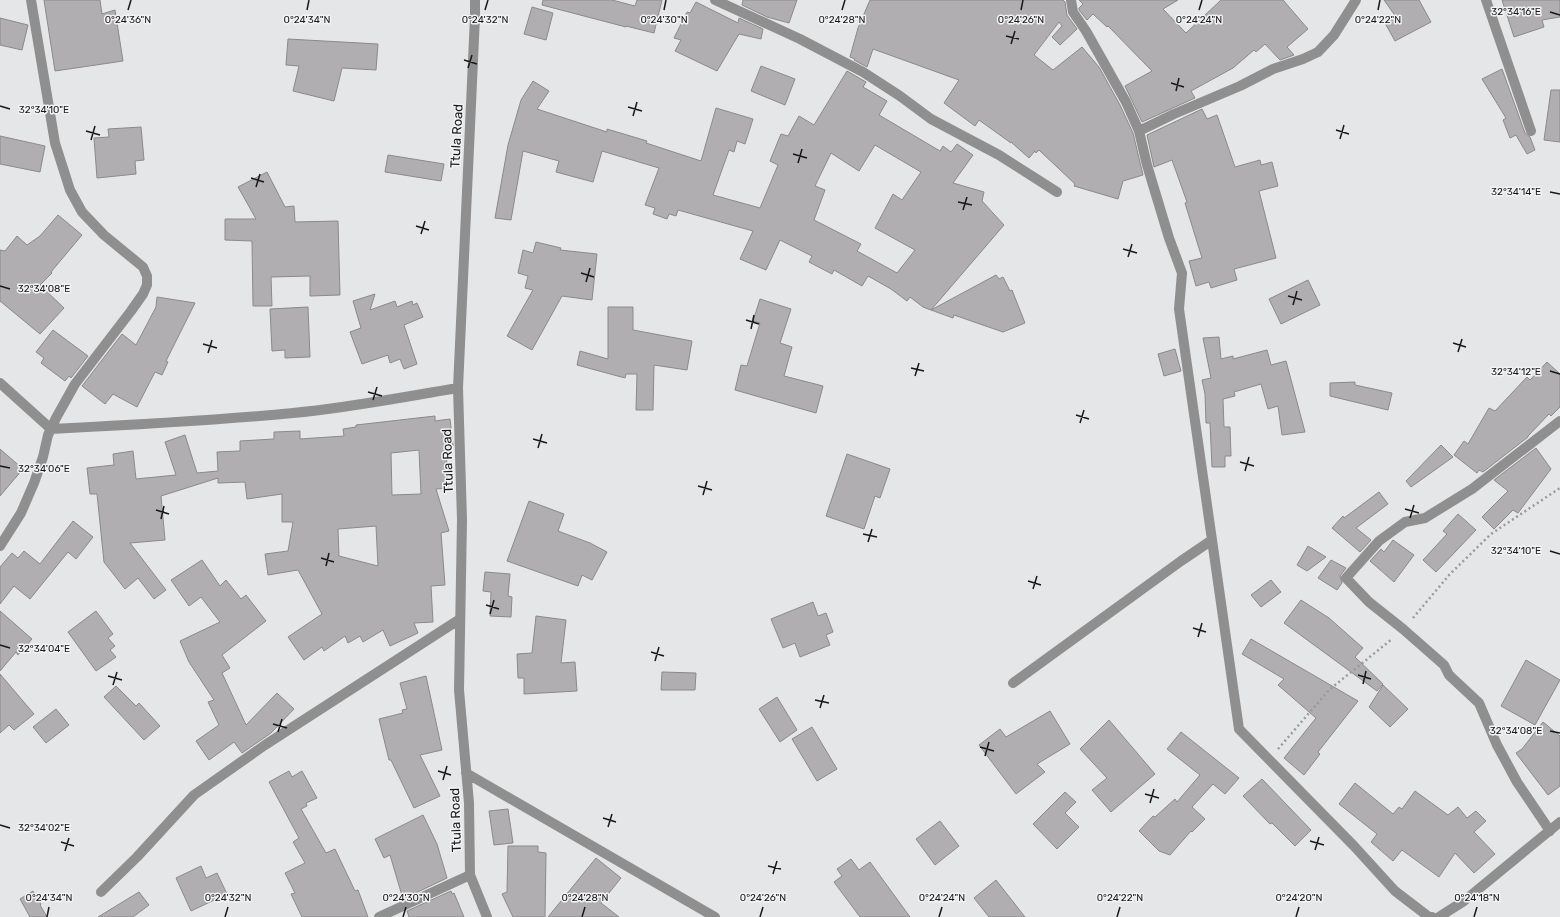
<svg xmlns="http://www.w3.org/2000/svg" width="1560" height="917" viewBox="0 0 1560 917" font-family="Rubik,sans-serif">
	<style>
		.building { fill: #b0aeb0; stroke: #8b898b; fill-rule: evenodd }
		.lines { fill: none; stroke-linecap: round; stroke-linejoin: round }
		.path { stroke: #9a9a9b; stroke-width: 2.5; stroke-dasharray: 2 3; stroke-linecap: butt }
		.street { stroke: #908f8f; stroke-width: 10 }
		.ticks { fill: none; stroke: #181818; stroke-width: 1.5 }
		.labels { text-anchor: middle; stroke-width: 3; stroke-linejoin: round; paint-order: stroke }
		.street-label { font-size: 13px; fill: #181818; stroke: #f2f3f5 }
		.ticks-label { font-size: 10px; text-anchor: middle; fill: #181818; stroke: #f2f3f5; stroke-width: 3; stroke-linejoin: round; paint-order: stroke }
	</style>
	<rect width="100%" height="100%" fill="#e5e6e7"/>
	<path class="building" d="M44 0H100L102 14 115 10 123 61 55 71Z
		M543 0H612L635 6 637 0H662L654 33 626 26V27L542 5Z
		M743 0H797L789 23 767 17 742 5Z
		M870 0H1063L1065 2 1067 15 1077 29 1060 45 1052 37 1062 26 1059 22 1034 55 1053 70 1082 47 1099 67 1120 105 1133 133 1143 175 1123 181 1118 199 1074 186 1075 184 1039 150 1036 153 1035 151 1029 158 1011 142V143L979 120 975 126 944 103 959 80 873 49 867 67 854 60 855 59 850 57 858 28Z
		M1079 0H1178L1163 9 1186 33 1221 0H1283L1308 29 1287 47 1294 55 1280 60 1265 44 1256 52 1254 50 1233 68 1191 91 1195 98 1142 122 1125 86 1152 71 1108 26 1107 27 1093 14 1087 20 1079 10V8L1083 4Z
		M1384 0H1419L1431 22 1395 41 1385 23 1396 17Z
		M1502 0H1560V17L1542 20 1544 27 1514 37Z
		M696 2 738 23 739 18 763 29 761 39 739 34 717 71 675 51 681 40 674 38 687 12 690 13Z
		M532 7 553 13 546 40 524 34Z
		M0 18 28 25 22 50 0 45Z
		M288 39 378 44 376 70 342 68 334 101 293 91 299 66 286 65Z
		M761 66 795 79 785 105 751 91Z
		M1502 69 1525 133 1530 137 1535 150 1527 154 1516 135 1510 138 1503 120 1506 118 1482 79Z
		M847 71 866 82 863 87 887 101 879 115 940 151 943 146 951 152 957 144 973 155 953 183 984 192 982 201 1004 225 931 310 923 307 910 297 907 301 891 289 868 276 862 286 834 270 832 274 809 262 812 256 780 240 766 270 740 259 753 231 678 210 676 216 669 214 667 219 653 214 655 208 645 205 659 168 602 151 593 182 556 172 559 161 523 151 511 220 495 218 508 145 521 100 533 81 549 91 537 109 607 132V129L647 141 646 143 701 161 716 108 753 119 745 144 737 141 734 152 729 150 713 195 760 208 778 165 770 161 781 134 788 136 799 116 814 125ZM875 145 921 172 902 200 893 194 875 228 915 250 897 273 857 251 861 244 814 220 825 190 815 186 831 153 859 171Z
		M1551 90H1560V142L1544 140Z
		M1202 109 1207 119 1217 115 1235 167 1260 160 1261 165 1272 162 1278 186 1259 191 1276 258 1234 269 1237 280 1211 288 1209 282 1196 286 1189 261 1202 258 1185 203 1187 202 1172 160 1154 167 1147 135Z
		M141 127 144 160 135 161 136 174 97 178 94 138 109 137 108 129Z
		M0 136 45 146 40 172 0 164Z
		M388 155 444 164 441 181 385 172Z
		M267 172 285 207 294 206 295 222 338 221 340 295 310 296V276L271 277 272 306H253L252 241 225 240V219H256L238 187Z
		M58 215 82 235 51 272 52 273 40 285 64 308 40 334 0 301V250L5 251 17 236 27 245 40 236Z
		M536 242 561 248 560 250 597 254 592 300 562 296 532 350 507 336 533 290 525 288 528 276 518 273 523 250 533 253Z
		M996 275 999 279 1003 277 1010 291 1012 290 1025 323 1003 332 954 315 953 318 931 310Z
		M1308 280 1320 305 1281 324 1269 299Z
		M375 294 370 310 395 301 397 307 412 301 413 305 417 303 423 317 404 325 417 364 404 369 400 359 390 363 388 355 362 364 350 332 361 328 353 301Z
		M157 297 195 303 166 361 168 362 162 375 155 372 137 407 113 394 105 404 82 386 122 334 136 345 156 307Z
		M760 299 791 309 780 343 792 347 784 376 823 386 816 413 735 390 741 365 747 366 760 323 753 321Z
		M308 307 310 357 285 358V350L272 351 270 309Z
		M608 307H633V330L692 341 687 370 654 365 653 410H636L637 374H626L625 378 577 365 580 351 608 359Z
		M53 330 88 356 71 378 69 376 65 381 41 363 44 358 36 352Z
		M1219 337 1221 359 1233 356V359L1267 350 1271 365 1286 361 1305 432 1282 435 1278 406 1268 409 1261 384 1234 392 1235 396 1223 399 1224 427H1230L1231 456H1225V467H1212L1210 423H1206L1205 394 1202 380 1211 378 1203 338Z
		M1175 349 1181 371 1164 376 1158 354Z
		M1547 362 1560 374V407L1551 416 1549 414 1528 436V437L1483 472 1479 470 1477 473 1454 455 1464 441 1468 444 1489 408 1495 411 1527 377 1530 380Z
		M1355 382V385L1392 393 1388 410 1330 396V383Z
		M435 416V421L450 419 453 444V446L446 447 448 488 436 489 449 531 441 533 445 585 431 586 433 622 414 623 418 633 390 646 383 630 363 642 360 636 348 643 345 636 324 651 322 647 304 660 288 637 322 614 298 570 268 575 265 554 288 551 293 522H282V494L247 499 245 482 218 483V478L161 496 165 540 130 543 166 590 154 599 138 578 125 589 104 562 97 494H90L87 468 114 465 113 454 133 451 136 479 176 475 165 442 185 435 197 473 218 471 217 452 240 451V441L274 439V432L300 431V439L344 436 343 429 356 427V425ZM419 450 421 494 392 495 391 453ZM376 526 378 566 339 556 338 529Z
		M1441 445 1453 457 1411 487 1406 481Z
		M1536 448 1551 469 1518 513 1513 510 1494 529 1482 517 1508 491 1494 480Z
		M0 449 23 469 0 496Z
		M847 454 890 469 880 498 875 496 864 529 826 516Z
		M1379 492 1388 504 1356 528 1371 540 1360 552 1332 528 1343 516 1344 518Z
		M529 501 564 514 558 531 590 543 607 552 592 580 582 575 578 586 507 561Z
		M1458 514 1476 530 1436 572 1423 560 1447 534 1443 531Z
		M73 521 93 537 76 559 68 552 30 599 14 586 0 604V567L12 553 18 558 24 551 40 564Z
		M1393 540 1414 555 1394 582 1370 561 1381 549 1384 552Z
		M1308 546 1326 557 1307 571 1297 565Z
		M202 560 220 586 226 580 241 599 246 595 266 621 222 655 230 668 222 673 246 725 277 693 294 709 271 733 242 753 234 742 209 760 196 741 219 725 208 702 214 700 189 662 180 641 220 622 201 597 189 606 171 580Z
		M1331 560 1346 568 1340 576 1342 583 1337 590 1318 578Z
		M485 572 510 574 508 596 512 597 511 617 490 616 491 592 483 591Z
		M1271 580 1281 592 1261 607 1251 595Z
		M1301 600 1329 618 1363 648 1355 657 1383 684 1377 691 1284 623Z
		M813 602 818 616 826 613 833 632 826 635 830 645 800 657 795 643 783 648 771 619Z
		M0 611 32 639 18 655 16 652 0 671Z
		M96 611 113 634 108 638 115 646 110 650 116 657 96 671 68 632Z
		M536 616 566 620 561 663 575 662 577 691 524 694V678H518L517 654 532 653Z
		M1251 639 1358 701 1318 752 1320 754 1304 775 1284 758 1316 718 1278 685 1284 679 1242 654Z
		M1526 660 1560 680 1535 725 1501 706Z
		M662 672 696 673 695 690H661Z
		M0 674 34 714 14 730 9 725 0 733Z
		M426 676 442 750 420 755 440 796 414 808 391 760H389L379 719 403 713 402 710 407 709 400 683Z
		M1383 685 1408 709 1390 727 1369 707Z
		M116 686 136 706 139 703 160 726 144 740 104 697Z
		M777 697 797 730 780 742 759 709Z
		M56 709 69 725 46 743 33 727Z
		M1050 711 1070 744 1037 764 1045 772 1016 794 979 745 1000 729 1006 737Z
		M1109 720 1155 774 1111 812 1092 790 1107 778 1080 749Z
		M1543 722 1560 736V786L1548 795 1516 753 1522 749Z
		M812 727 837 769 817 781 792 739Z
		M1181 732 1239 778 1225 794 1213 784 1192 807 1205 819 1192 832 1191 831 1170 855 1159 851 1139 831 1153 816 1155 817 1175 799 1177 802 1200 775 1167 749Z
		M289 771 292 777 302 771 317 798 306 803 307 806 301 809 326 853 335 849 355 891 358 890 368 917H302L291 894 295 893 285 873 305 863 293 842 299 838 269 782Z
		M1262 779 1311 830 1295 846 1272 823 1270 824 1243 796Z
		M1355 783 1393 814 1399 807 1402 809 1415 791 1448 815 1458 807 1467 818 1476 811 1486 821 1474 832 1495 854 1474 873 1455 853 1439 877 1402 850 1393 861 1371 842 1377 834 1339 804Z
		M1065 792 1076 802 1065 813 1079 827 1057 849 1033 824Z
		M508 809 513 843 494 845 489 811Z
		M423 815 437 844 447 878 403 899 390 855 384 858 375 839Z
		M940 821 959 846 935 865 916 839Z
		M508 846H538V852L546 853 545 917H513L502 894 507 892Z
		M596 858 621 878 601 903 619 917H548Z
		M851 859 859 870 870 862 910 917H860L834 882 842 876 837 869Z
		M201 866 206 878 217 873 227 894 191 911 176 878Z
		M996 880 1025 917H989L974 898Z
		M33 891 41 904 40 905 47 917H30L20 899Z
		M451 891 452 894 454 893 464 917H409L407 911Z
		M139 892 149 905 133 917H98Z"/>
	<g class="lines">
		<path class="path" d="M1413 618 1450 574 1491 534 1560 488
			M1278 749 1329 690 1392 639"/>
		<path class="street" d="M475 0V17L458 388 462 520 459 690 469 803 470 875 487 917
			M715 0 800 39 863 72 900 96 931 119 999 155 1057 192
			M1071 0 1073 12 1086 31 1126 102 1139 131 1174 114 1240 86 1273 69 1303 59 1318 52 1334 35 1356 0
			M1486 0 1531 131
			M1139 131 1147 165 1169 238 1182 273 1179 309 1239 729 1354 846 1395 891 1429 917H1432
			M0 383 51 429C132 425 212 421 293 413 348 408 403 397 458 388
			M0 546 21 513 34 483 43 457 48 435 56 418 75 384 131 311 143 294 147 285V276L143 267 104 235 82 212 70 190 55 143 31 0
			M1013 683 1181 561 1212 540
			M466 773 715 917
			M1550 831 1517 782 1497 745 1479 703 1449 675 1444 665 1403 629 1369 602 1346 578 1379 541 1405 522 1425 518 1472 489 1560 421
			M101 892 137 857 194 795 265 745 460 619
			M379 917 470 875
			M1439 917 1464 901 1560 822"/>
	</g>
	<path class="ticks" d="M128 10 131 0M307 10 309 0M485 10 488 0M664 10 666 0M842 10 845 0M1021 10 1023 0M1199 10 1202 0M1378 10 1380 0M1550 12 1560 15M1006 36 1019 39M1011 44 1015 31M464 60 477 64M468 68 472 55M1171 83 1184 87M1176 91 1179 78M0 106 10 109M628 107 642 111M633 116 637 102M1336 130 1349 134M86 131 100 135M1340 139 1344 125M91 140 95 126M793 154 807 158M798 163 802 149M251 178 264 182M256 187 260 174M1550 192 1560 194M958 202 972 205M963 210 967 197M416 226 429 230M421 234 425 221M1123 249 1137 253M1128 257 1132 244M581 273 594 277M586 282 590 268M0 286 10 289M1288 296 1302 300M1293 305 1297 291M746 320 759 324M751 329 754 315M1453 343 1466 347M203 344 217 348M1458 352 1462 339M208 353 212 340M911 368 924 371M1550 371 1560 374M915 376 919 363M368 392 382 396M373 400 377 387M1076 415 1089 419M1080 423 1084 410M533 439 547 443M538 448 542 434M1240 462 1254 466M0 466 10 468M1245 471 1249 457M698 486 712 490M703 495 707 481M1405 509 1419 513M156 510 169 514M1410 518 1414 505M161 519 164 506M863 534 877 537M868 542 872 529M1550 551 1560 554M321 558 334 562M326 566 329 553M1028 581 1041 585M1033 589 1037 576M486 605 499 609M490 614 494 600M1193 628 1206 632M1198 637 1202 623M0 645 10 648M651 652 664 656M655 661 659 647M1358 675 1371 679M108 676 122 680M1363 684 1366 671M113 685 117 672M815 700 829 703M820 708 824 695M273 724 287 728M1550 731 1560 733M278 732 282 719M980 747 994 751M985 756 989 742M438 771 451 775M443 780 447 766M1145 794 1159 798M1150 803 1154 789M603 818 616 822M0 825 10 828M608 827 612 814M1310 841 1324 845M61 842 74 846M1315 850 1319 837M65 851 69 838M768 866 781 869M773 874 777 861M47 917 49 907M225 917 228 907M403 917 406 907M582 917 585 907M760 917 763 907M939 917 942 907M1117 917 1120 907M1296 917 1299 907M1474 917 1477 907"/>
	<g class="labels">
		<g class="street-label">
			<text transform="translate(456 136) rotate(-87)" y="5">Ttula Road</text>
			<text transform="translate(447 461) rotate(-92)" y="5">Ttula Road</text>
			<text transform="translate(455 820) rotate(-92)" y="5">Ttula Road</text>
		</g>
	</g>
	<g class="ticks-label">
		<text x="1516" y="15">32°34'16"E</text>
		<text x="128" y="23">0°24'36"N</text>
		<text x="307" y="23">0°24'34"N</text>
		<text x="485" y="23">0°24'32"N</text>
		<text x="664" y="23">0°24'30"N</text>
		<text x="842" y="23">0°24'28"N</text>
		<text x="1021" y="23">0°24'26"N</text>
		<text x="1199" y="23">0°24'24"N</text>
		<text x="1378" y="23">0°24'22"N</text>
		<text x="44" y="113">32°34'10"E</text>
		<text x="1516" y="195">32°34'14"E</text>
		<text x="44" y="292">32°34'08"E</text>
		<text x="1516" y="375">32°34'12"E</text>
		<text x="44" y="472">32°34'06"E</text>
		<text x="1516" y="554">32°34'10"E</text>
		<text x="44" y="652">32°34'04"E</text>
		<text x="1516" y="734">32°34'08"E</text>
		<text x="44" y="831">32°34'02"E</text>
		<text x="49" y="901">0°24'34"N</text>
		<text x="228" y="901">0°24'32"N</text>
		<text x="406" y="901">0°24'30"N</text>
		<text x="585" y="901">0°24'28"N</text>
		<text x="763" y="901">0°24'26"N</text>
		<text x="942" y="901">0°24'24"N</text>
		<text x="1120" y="901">0°24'22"N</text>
		<text x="1299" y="901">0°24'20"N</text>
		<text x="1477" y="901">0°24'18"N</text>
	</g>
</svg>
